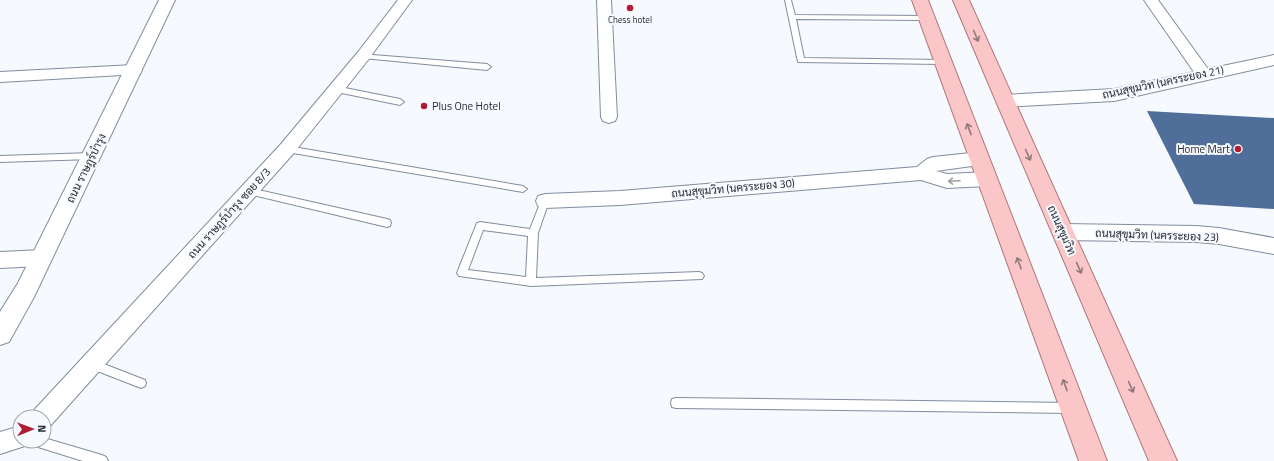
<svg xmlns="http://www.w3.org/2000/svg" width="1274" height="461" viewBox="0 0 1274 461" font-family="'Titillium Web',Sarabun,sans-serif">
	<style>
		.building { fill: #4f6e99 }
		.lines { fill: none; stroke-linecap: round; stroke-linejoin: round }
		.service-casing { stroke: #818d9e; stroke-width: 2 }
		.minor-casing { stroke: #818d9e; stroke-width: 2 }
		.tertiary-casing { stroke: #818d9e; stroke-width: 2 }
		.primary-casing { stroke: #ae777a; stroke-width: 2 }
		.service { fill: #fff; fill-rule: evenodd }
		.minor { fill: #fff; fill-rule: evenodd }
		.tertiary { fill: #fff; fill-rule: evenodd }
		.primary { fill: #fac6c7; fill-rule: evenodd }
		.oneway { stroke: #90787c }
		.oneway2 { stroke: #9da0a3 }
		.poi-dot { fill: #af1c34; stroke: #f6f9fd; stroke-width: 1.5 }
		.labels { text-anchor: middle; stroke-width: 4; stroke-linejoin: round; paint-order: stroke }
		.far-poi-label { font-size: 9px; fill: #262b32; stroke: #f6f9fd }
		.street-label { font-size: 11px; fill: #262b32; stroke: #f6f9fd }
		.poi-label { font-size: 11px; fill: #262b32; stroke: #f6f9fd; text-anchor: start }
	</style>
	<rect width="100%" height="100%" fill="#f6f9fd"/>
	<path class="building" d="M1147 111 1274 118V209L1194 204Z"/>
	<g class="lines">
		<defs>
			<path id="service" d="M785 0H791L795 15 927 16 931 18 927 20 796 19 804 58 943 60 947 62 943 64 798 62Z
				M360 54 487 64 491 67 487 70 363 58 359 56Z
				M335 86 400 99 404 102 400 105 332 91V87Z
				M287 146 523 186 527 189 523 192 287 152 283 149Z
				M92 153 96 156 92 159 0 162V156Z
				M249 188 387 219 390 220 391 223 390 226 387 227 249 194 245 191Z
				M545 198 549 201 538 233 536 278 699 272 702 273 704 276 702 279 531 286 459 276 457 273 477 223 480 222 530 229 541 201ZM483 230 528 236 526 277 468 270Z
				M91 359 145 380 146 383 145 386 141 388 87 367 86 364 87 361Z
				M676 398 1072 403 1076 404 1077 408 1076 412 1072 413 676 408 672 407 671 403 672 399Z
				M44 438 102 455 106 457 108 461H83L35 446 31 445 30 441H44Z"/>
			<path id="minor" d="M398 0H412L368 60 293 154 51 425 44 428V417H32L35 409 281 144 358 52Z
				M597 0H611L617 117 615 121 609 123 603 121 601 117Z
				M1144 0H1158L1208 69 1274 55V65L1114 101 1004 107 998 105 996 101 998 97 1004 95 1114 89 1194 72Z
				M134 65 140 66 142 70 140 74 0 82V72Z
				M980 152 986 154 989 159 986 164 936 171 947 174 988 172 994 174 997 179 994 184 988 186 947 188 921 180 620 205 545 208 538 206 536 201 538 196 545 194 620 191 917 167 927 159 933 157Z
				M1063 224 1196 226 1219 228 1274 238V254L1219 244 1196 242 1063 240 1056 237 1053 232 1056 227Z
				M42 250 49 252 52 258 49 264 42 266 0 268V252Z
				M20 426V441H30L28 445 0 454V432Z"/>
			<path id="tertiary" d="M159 0H175L34 297 9 342 0 345V312L18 283Z"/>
			<path id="primary" d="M912 0H928L1107 461H1079Z
				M953 0H969L1177 461H1149Z"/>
		</defs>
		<use href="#service" class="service-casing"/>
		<use href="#minor" class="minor-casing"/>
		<use href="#tertiary" class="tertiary-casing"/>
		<use href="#primary" class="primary-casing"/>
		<use href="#service" class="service"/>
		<use href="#minor" class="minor"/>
		<use href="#tertiary" class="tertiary"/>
		<use href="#primary" class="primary"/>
	</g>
	<defs><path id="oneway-shaft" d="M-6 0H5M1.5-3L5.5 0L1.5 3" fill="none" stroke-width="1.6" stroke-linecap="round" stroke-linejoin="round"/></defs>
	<g class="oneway">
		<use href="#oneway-shaft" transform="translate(976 36) rotate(67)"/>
		<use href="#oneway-shaft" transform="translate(969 129) rotate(-111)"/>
		<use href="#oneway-shaft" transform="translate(1028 155) rotate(66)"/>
		<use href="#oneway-shaft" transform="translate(1019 263) rotate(-110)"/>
		<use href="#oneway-shaft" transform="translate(1079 268) rotate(66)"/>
		<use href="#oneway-shaft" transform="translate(1065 385) rotate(-110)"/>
		<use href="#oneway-shaft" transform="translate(1131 387) rotate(66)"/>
	</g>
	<use class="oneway2" href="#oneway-shaft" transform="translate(954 181) rotate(177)"/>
	<g class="poi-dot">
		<circle cx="630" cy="8" r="4"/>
		<circle cx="424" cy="106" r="4"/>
		<circle cx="1238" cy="149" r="4"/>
	</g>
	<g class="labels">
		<g class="far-poi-label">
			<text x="630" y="23">Chess hotel</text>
		</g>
		<g class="street-label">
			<text transform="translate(1163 82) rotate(-12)" y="4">ถนนสุขุมวิท (นครระยอง 21)</text>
			<text transform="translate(86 168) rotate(-64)" y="4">ถนน ราษฎร์บำรุง</text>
			<text transform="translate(733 188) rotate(-5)" y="4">ถนนสุขุมวิท (นครระยอง 30)</text>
			<text transform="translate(229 213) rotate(-48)" y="4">ถนน ราษฎร์บำรุง ซอย 8/3</text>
			<text transform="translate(1062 230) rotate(66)" y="4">ถนนสุขุมวิท</text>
			<text transform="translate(1157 235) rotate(2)" y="4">ถนนสุขุมวิท (นครระยอง 23)</text>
		</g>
		<g class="poi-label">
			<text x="432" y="110">Plus One Hotel</text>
			<text x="1230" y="153" text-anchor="end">Home Mart</text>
		</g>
	</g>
	<g transform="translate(32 429) rotate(89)"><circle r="19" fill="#f6f9fd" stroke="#a3a7ac"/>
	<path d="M0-3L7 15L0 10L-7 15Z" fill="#af1c34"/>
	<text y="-6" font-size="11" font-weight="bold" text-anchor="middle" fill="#262b32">N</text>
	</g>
</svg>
